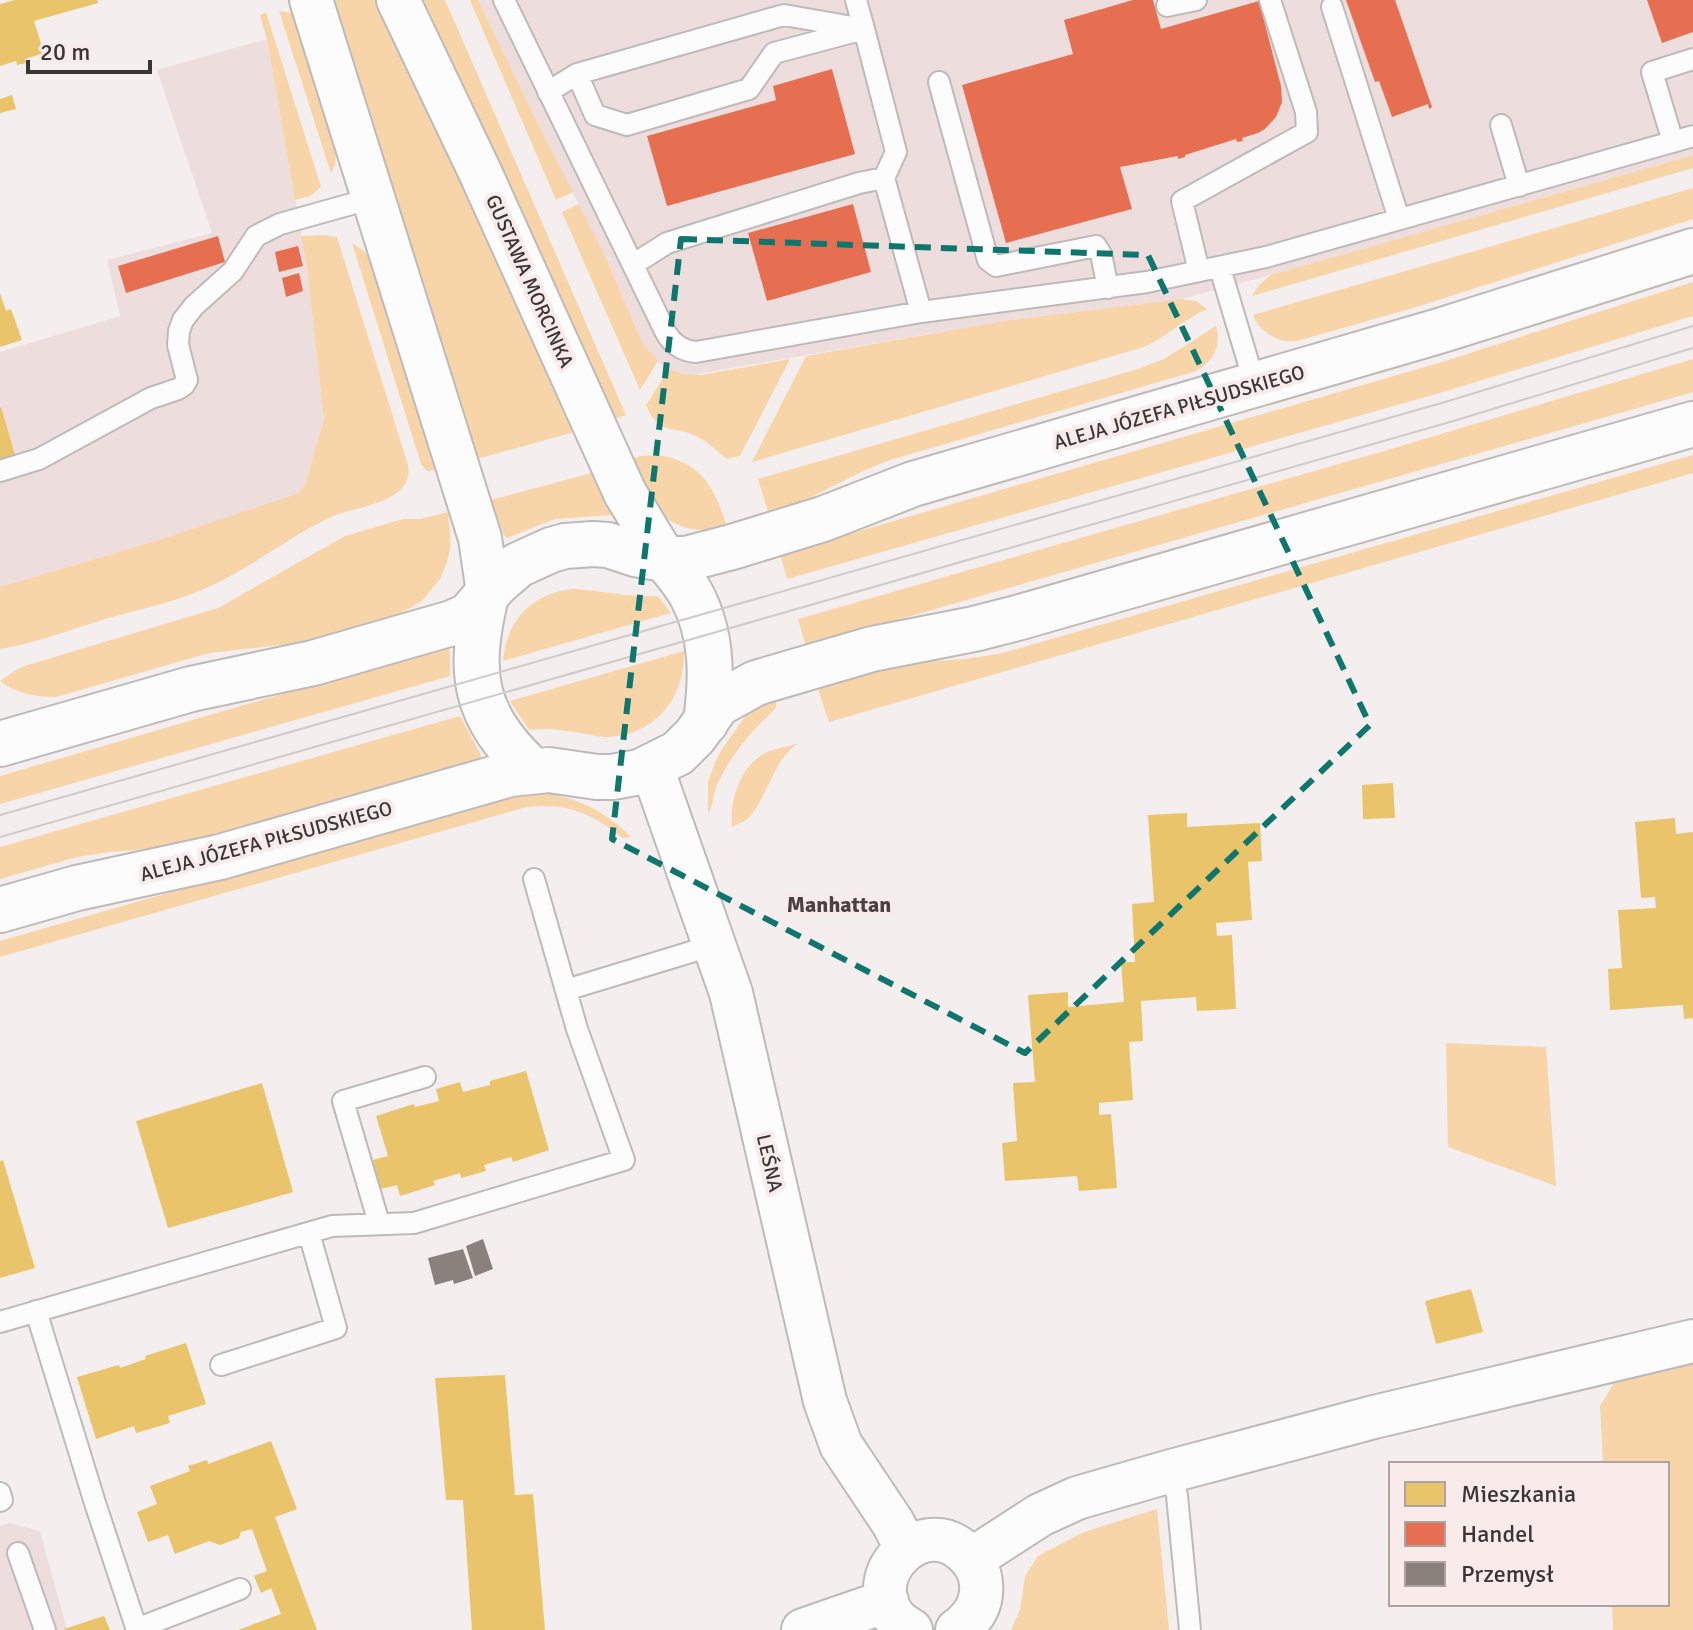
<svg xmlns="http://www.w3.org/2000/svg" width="1693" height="1630" viewBox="0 0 1693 1630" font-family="Signika,sans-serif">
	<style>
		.built { fill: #eddedd }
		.green { fill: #f8d5a8 }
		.homes { fill: #e9c46a }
		.shops { fill: #e76f51 }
		.industry { fill: #8a817c }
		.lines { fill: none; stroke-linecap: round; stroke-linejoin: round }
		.lane-casing { stroke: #bfbaba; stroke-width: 24 }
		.street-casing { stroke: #bfbaba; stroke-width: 46 }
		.secondary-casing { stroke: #bfbaba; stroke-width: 48 }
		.lane { stroke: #fdfcfc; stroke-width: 20 }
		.street { stroke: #fdfcfc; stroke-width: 42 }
		.secondary { stroke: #fdfcfc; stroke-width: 44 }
		.tram { stroke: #cdcbcb; stroke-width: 2 }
		.marked { fill: none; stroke: #0f766e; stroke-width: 6; stroke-dasharray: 16 10; stroke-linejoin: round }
		.labels { text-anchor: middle; stroke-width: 8; stroke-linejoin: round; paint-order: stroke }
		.street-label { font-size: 20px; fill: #3b3636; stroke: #f8ebea }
		.neighbourhood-label { font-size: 22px; font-weight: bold; fill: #4b4140; stroke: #f8ebea }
	</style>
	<rect width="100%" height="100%" fill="#f4eeee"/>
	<path class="built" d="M478 0H1693V155L1271 275 1181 299 1003 321 692 375 673 371 662 365 652 356 643 344 605 256 547 142Z
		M267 39 307 267 324 419 305 484 299 493 288 497 162 539 0 587V352L120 316 107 260 212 233 157 70Z
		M9 1523 40 1531 67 1630H0V1526Z"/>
	<path class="green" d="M333 0H376L461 170 578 431 477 459Z
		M421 0H445L626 415 612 420Z
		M470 0H478L547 142 573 192 556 200Z
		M279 11 292 13 336 151 335 165 331 173Z
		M266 12 321 187 310 196 295 200 267 39 260 15Z
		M1693 155V168L1252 296 1259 285 1271 275Z
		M1693 188V219L1413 308 1297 341C1279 344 1259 332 1253 315Z
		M579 204 605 256 643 344 658 361 640 390 562 212Z
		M325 235 337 237 408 465C415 503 355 506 331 517 290 536 255 565 215 584 181 601 141 609 105 619 73 629 33 644 0 649V587L162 539 299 493 305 484 324 419 307 268 301 236Z
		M352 243 365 252 369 258 436 470 427 471 421 464Z
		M1693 282V316L1443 392 787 579 780 554 1442 362Z
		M1181 299 1196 301 1207 309C1184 319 1166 337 1144 347L752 462 806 356 1003 321Z
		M1216 326C1222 346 1213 363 1193 372L890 460C848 475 811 501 769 515L758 479 1138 369 1164 359Z
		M790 359 740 456 727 459C717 451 708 442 696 436 670 424 660 437 646 405L669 369 684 374 701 375Z
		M1693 359V392L806 646 798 619 1384 451Z
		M658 455C702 462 715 488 727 527 696 535 669 528 649 500 641 488 636 473 630 460L641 456Z
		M1693 455V473L829 722 817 686C846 677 876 668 907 664 940 660 973 660 1006 652Z
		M595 472 616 513 613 515 555 519 507 538 504 535 491 500Z
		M448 512 451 545 447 562 440 579 422 601 394 617 306 642 209 653 56 697C35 697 17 694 0 681L21 667 218 608 345 536 403 519H421Z
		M572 589C601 590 629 598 658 596L671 613 503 661C507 620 531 594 572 589Z
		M444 647 449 649 450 652V676L0 804V776Z
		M684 651C685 699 654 737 604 737 592 736 579 732 567 731 554 729 542 729 529 730L510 701Z
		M776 698V707L773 711C751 732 731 755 718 783 713 792 714 805 708 813V782L715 762 722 749 747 714Z
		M460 716 481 755 480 761 182 846 110 852 77 857 0 879V847Z
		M797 744C773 762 769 792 751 815L746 820 732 827C729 801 740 766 765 753 775 748 787 747 797 744Z
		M541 792C580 799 603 810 631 837L623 838C591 813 564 801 523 808L0 957V941L454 811 517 795Z
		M1446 1043 1546 1047 1556 1186 1448 1147Z
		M1693 1363V1630H1613L1612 1604H1667V1464H1603L1600 1406 1616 1380Z
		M1157 1509 1169 1630H1011L1020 1610 1025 1576 1038 1556 1084 1532Z"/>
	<path class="homes" d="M15 0H97L98 3 34 21 44 53 25 59 26 63 17 65 16 61 0 66V4Z
		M12 95 16 109 0 113V99Z
		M0 293 6 311 11 309 22 340 0 347Z
		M1 407 15 455 0 459V408Z
		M1393 783 1395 818 1363 819 1362 785Z
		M1187 813V827L1260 823 1262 861 1248 862 1252 920 1216 923 1217 936 1232 935 1236 1009 1197 1011 1196 997 1141 1001 1143 1041 1129 1042 1133 1100 1099 1103V1115L1111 1114 1117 1188 1079 1191 1077 1176 1005 1181 1002 1143 1017 1141 1013 1083 1035 1082 1028 995 1068 992V1007L1124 1002 1121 962H1135L1132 904 1154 902 1148 815Z
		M1675 818 1676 834 1693 832V1018L1684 1019 1683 1005 1610 1010 1608 969 1622 968 1618 910 1656 908 1655 897 1641 898 1635 822Z
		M526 1071 549 1150 513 1162 511 1157 484 1165 486 1171 461 1178 460 1173 433 1181 435 1185 400 1196 397 1185 381 1189 373 1160 388 1156 376 1116 414 1104 415 1107 439 1101 436 1089 460 1082 463 1092 490 1085V1081Z
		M262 1083 293 1192 168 1228 136 1121Z
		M3 1160 35 1268 0 1278V1161Z
		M1471 1289 1483 1332 1436 1344 1425 1301Z
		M186 1343 206 1404 168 1416 170 1423 136 1433 134 1426 96 1439 77 1377 119 1365 120 1368 146 1359 145 1356Z
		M505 1375 515 1495 533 1494 545 1630H472L463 1500H446L435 1378Z
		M271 1441 297 1509 275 1517 317 1630H238L281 1614 271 1588 261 1593 254 1576 267 1571 252 1529 241 1532 239 1538 220 1545 209 1541 175 1554 168 1535 148 1542 137 1512 157 1504 150 1486 190 1471 188 1466 207 1460 208 1464Z
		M104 1616 110 1630H65L64 1629Z"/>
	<path class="shops" d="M1133 0H1153L1161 29 1259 1 1281 86 1282 102 1276 117 1265 129 1258 133 1242 138 1243 141 1237 142 1236 139 1185 155V157L1178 159V156L1120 167 1132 209 1006 243 962 85 1073 54 1064 20Z
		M1346 0H1395L1432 107 1429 109 1428 104 1392 117 1379 81 1375 82Z
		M1647 0H1693V32L1662 43Z
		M832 69 855 154 667 206 647 136 776 100 773 86Z
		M853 204 871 272 767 301 748 233Z
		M218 236 225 262 126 293 118 266Z
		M298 246 303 266 279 272 275 252Z
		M299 273 303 291 286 297 282 278Z"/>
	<path class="industry" d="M483 1239 493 1269 475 1276 466 1246Z
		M463 1249 473 1278 454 1284 453 1280 435 1285 428 1258Z"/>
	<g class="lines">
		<defs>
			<path id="lane" d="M504 0 666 333C673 345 683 351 696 352L921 312 1147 282 1266 257 1693 136
				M1167 6 1196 0
				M1332 7 1399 219
				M577 74 595 115 627 125 749 89 774 53 864 29 856 0
				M939 82 988 260 996 266 1096 246 1101 254 1108 288
				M548 92 577 74 784 15 864 29 896 152 884 178 921 312
				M1501 125 1519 186
				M1673 142 1652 72 1693 59
				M634 264 667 243 859 183 884 178
				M1220 268 1255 385
				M1199 271 1182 201 1307 132 1306 112 1270 0
				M0 471 39 459 52 452 151 398 178 389 184 385 187 380 178 345 179 331 183 320 194 306 233 271 256 236 280 224 373 198
				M566 990 714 945
				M379 1223 343 1101 425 1077
				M36 1311 95 1503 137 1630
				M0 1322 332 1226 414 1223 624 1160 577 1029 534 879
				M221 1365 336 1328 309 1233
				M1171 1471 1177 1496 1190 1630
				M0 1493 2 1500 0 1501
				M18 1553 45 1630
				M136 1629 240 1589"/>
			<path id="street" d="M311 0 480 538 488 593
				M398 0 480 172 625 493 665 559
				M652 768 731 993 825 1401 841 1445 893 1523 906 1548
				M972 1559 1040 1515 1077 1498 1171 1471 1374 1417 1693 1341
				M803 1630 887 1601
				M911 1630C906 1627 900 1623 896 1619 859 1575 923 1513 964 1552 973 1560 980 1571 981 1583 983 1604 973 1619 957 1630"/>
			<path id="secondary" d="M665 559C674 570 684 582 691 594 713 635 712 677 706 722
				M486 596C468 672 472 715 532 770
				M0 744 191 689 313 663 452 623 468 616 497 583 518 565 551 550 565 546 593 544 608 545 635 554 665 559H686L732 547 823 519 913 484 1439 331 1693 251
				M0 910 77 888 220 857 510 774 549 770 597 777H612L640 772 678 753 695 736 718 704 756 683 872 649 974 629 1017 618 1693 424"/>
		</defs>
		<use href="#lane" class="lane-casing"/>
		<use href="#street" class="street-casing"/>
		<use href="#secondary" class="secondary-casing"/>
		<use href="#lane" class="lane"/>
		<use href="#street" class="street"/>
		<use href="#secondary" class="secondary"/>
		<path class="tram" d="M0 815 1445 402 1693 326
			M0 837 1450 422 1693 348"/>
	</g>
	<path class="marked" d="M681 239 1148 255 1370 725 1025 1053 612 839Z"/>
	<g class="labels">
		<g class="street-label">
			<text transform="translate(530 281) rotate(66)" y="7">GUSTAWA MORCINKA</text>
			<text transform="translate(1179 407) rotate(-16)" y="7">ALEJA JÓZEFA PIŁSUDSKIEGO</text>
			<text transform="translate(266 841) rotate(-15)" y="7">ALEJA JÓZEFA PIŁSUDSKIEGO</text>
			<text transform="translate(770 1163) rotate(77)" y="7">LEŚNA</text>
		</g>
		<g class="neighbourhood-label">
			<text x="839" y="912">Manhattan</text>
		</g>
	</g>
	<rect x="1389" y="1462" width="280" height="144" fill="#f8ebea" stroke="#aca3a2" stroke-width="2"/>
	<rect x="1405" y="1482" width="40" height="24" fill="#e9c46a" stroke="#aca3a2" stroke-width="2"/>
	<text x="1461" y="1502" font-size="24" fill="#3b3636">Mieszkania</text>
	<rect x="1405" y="1522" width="40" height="24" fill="#e76f51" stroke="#aca3a2" stroke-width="2"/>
	<text x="1461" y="1542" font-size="24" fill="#3b3636">Handel</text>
	<rect x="1405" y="1562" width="40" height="24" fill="#8a817c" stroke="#aca3a2" stroke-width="2"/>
	<text x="1461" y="1582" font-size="24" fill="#3b3636">Przemysł</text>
	<path d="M28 60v12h122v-12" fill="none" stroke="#3b3636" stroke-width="4"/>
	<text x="40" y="60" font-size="24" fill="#3b3636" stroke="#f8ebea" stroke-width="6" paint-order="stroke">20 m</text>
</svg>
